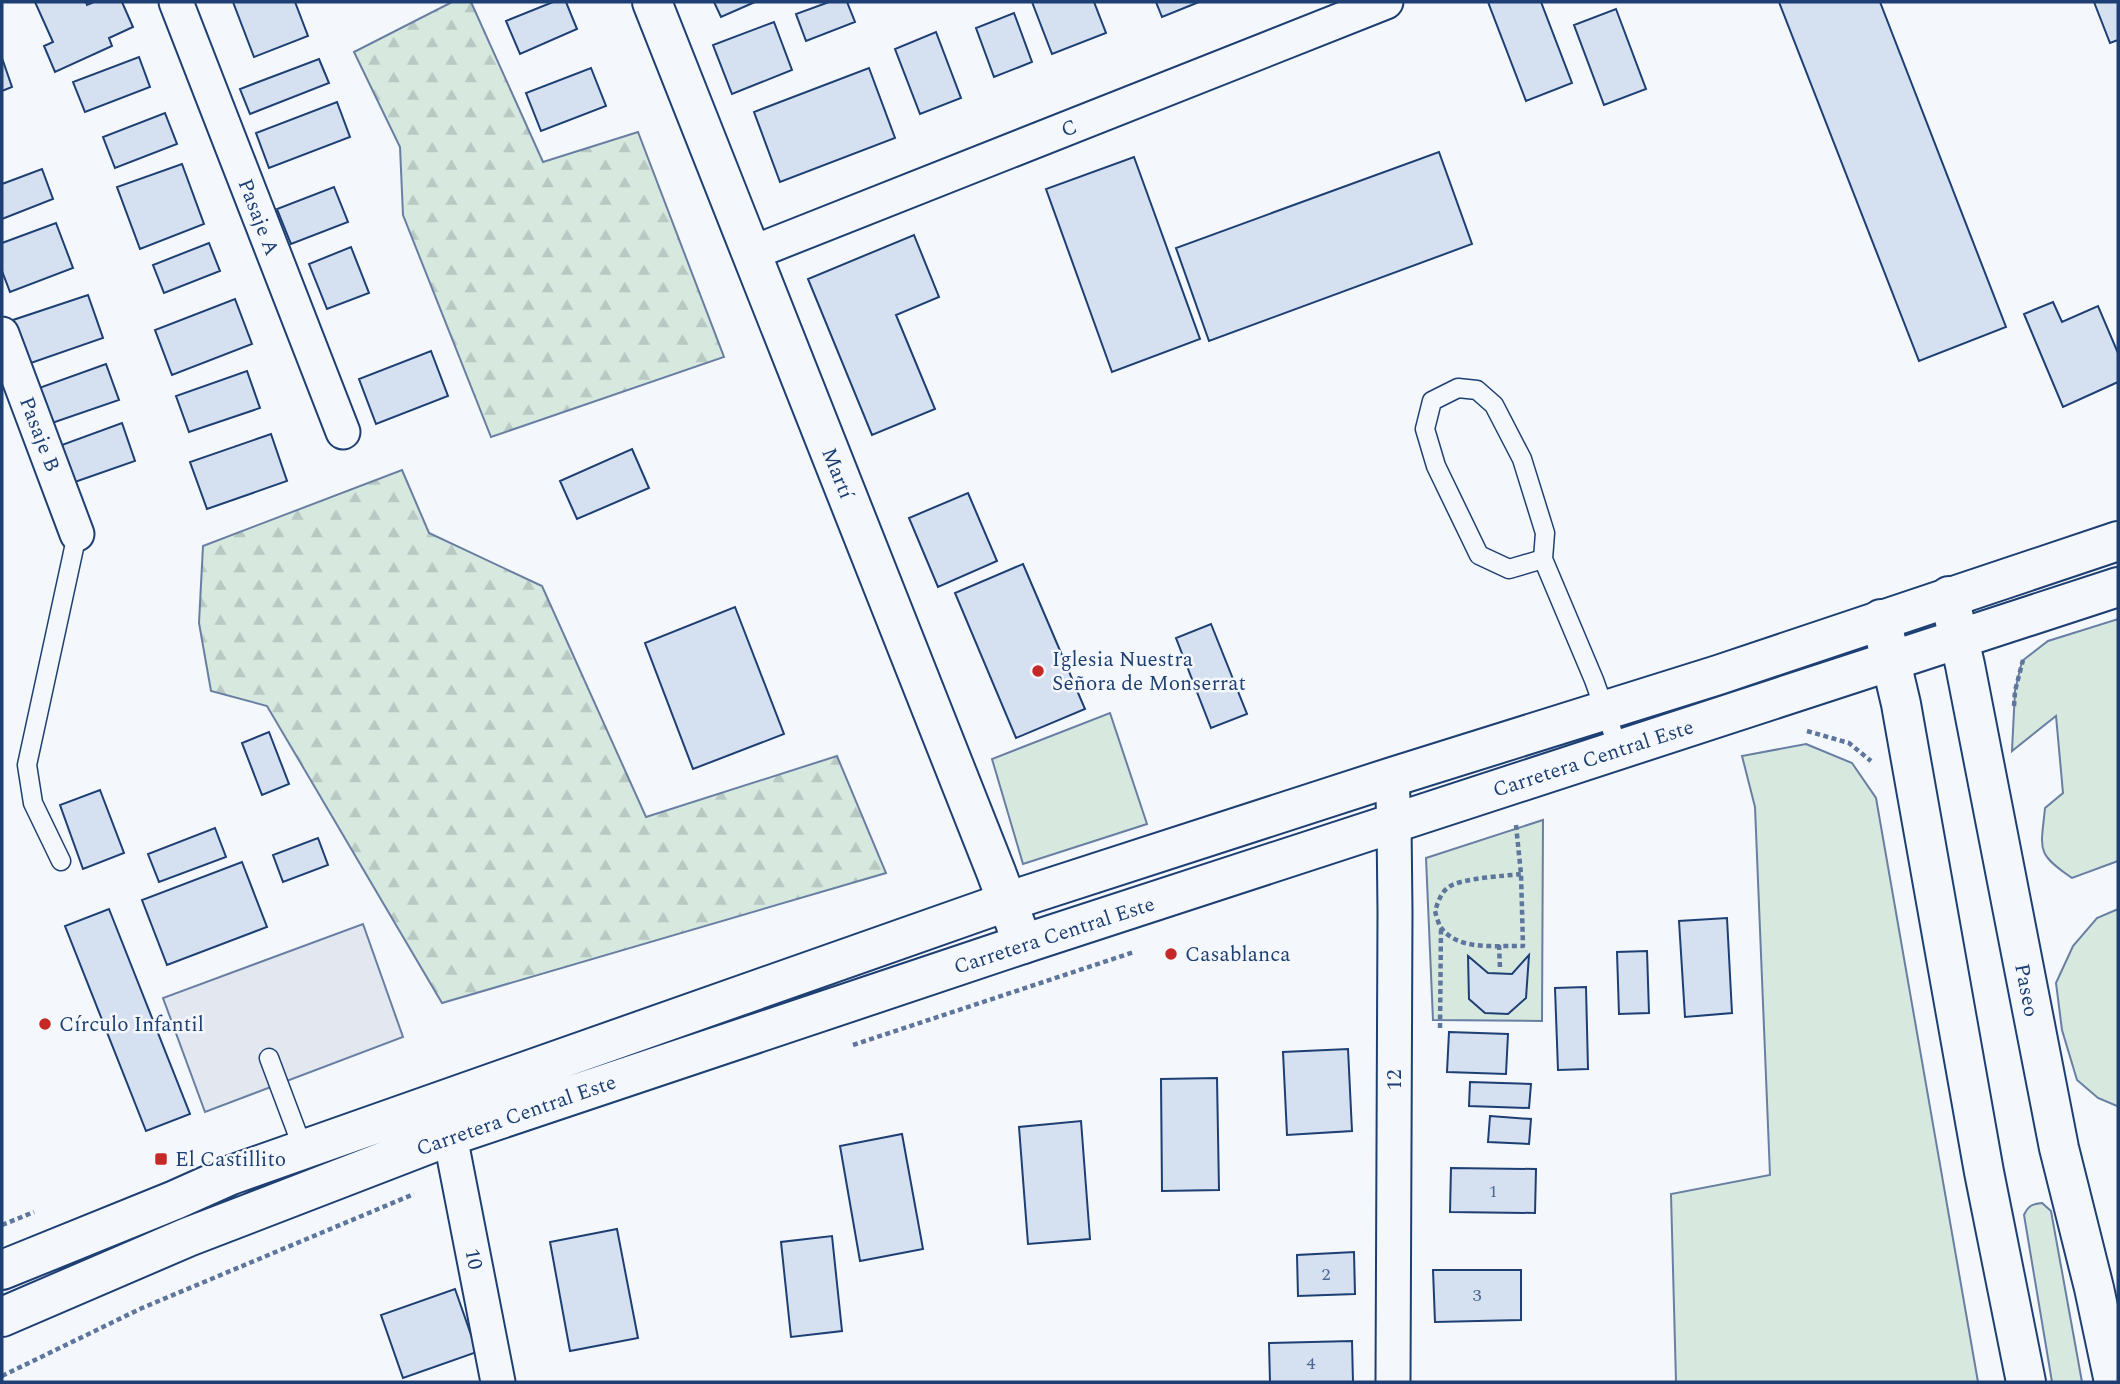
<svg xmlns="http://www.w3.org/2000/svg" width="2120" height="1384" viewBox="0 0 2120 1384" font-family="Spectral,serif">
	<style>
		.green { fill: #d7e8df; stroke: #687fa3; stroke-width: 2 }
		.forest { fill: url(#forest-firs); stroke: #687fa3; stroke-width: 2 }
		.parking { fill: #e3e8f0; stroke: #687fa3; stroke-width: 2 }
		.building { fill: #d5e0f0; stroke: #1d3f73; stroke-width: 2 }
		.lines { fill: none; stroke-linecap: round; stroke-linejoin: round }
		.service-casing { stroke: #1d3f73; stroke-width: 21 }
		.minor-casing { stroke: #1d3f73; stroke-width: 37 }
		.tertiary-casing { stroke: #1d3f73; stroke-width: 42 }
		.primary-casing { stroke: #1d3f73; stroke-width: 42 }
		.path { stroke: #5e769c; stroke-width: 4.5; stroke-dasharray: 5 3.5; stroke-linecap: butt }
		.service { stroke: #f4f7fb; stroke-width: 18 }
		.minor { stroke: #f4f7fb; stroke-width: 33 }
		.tertiary { stroke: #f4f7fb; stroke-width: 38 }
		.primary { stroke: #f4f7fb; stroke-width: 38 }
		.poi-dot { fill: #c62828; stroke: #f4f7fb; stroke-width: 2.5 }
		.labels { text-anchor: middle; stroke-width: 5; stroke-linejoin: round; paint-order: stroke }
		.number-label { font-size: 18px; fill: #4b6792 }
		.street-label { font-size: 21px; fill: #1d3f73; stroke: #f4f7fb }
		.poi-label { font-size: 21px; fill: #1d3f73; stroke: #f4f7fb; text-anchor: start }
	</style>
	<defs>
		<pattern id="forest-firs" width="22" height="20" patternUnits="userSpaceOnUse" patternTransform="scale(1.75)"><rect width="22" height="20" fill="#d7e8df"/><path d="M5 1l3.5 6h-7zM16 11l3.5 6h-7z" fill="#b8c8c3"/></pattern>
	</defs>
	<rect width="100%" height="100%" fill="#f4f7fb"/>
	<path class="green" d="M2118 619V861L2072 878C2035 853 2041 850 2045 808L2063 793 2056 716 2012 751 2015 691 2022 661 2048 641Z
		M1110 713 1147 824 1023 864 992 759Z
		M1806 744 1852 763 1876 798 1978 1382H1676L1671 1194 1770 1175 1755 807 1742 756Z
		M1543 820 1542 1021 1433 1020 1426 858Z
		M2118 909V1106H2117L2098 1098 2077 1080 2062 1030 2056 983 2073 946 2097 918Z
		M2042 1203 2051 1211 2082 1382H2052L2024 1215C2028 1206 2032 1204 2042 1203Z"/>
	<path class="forest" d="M452 2H471L543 162 638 132 724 357 491 437 403 215 400 147 354 52Z
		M402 470 429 533 542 586 646 817 837 756 886 873 442 1003 267 706 211 691 199 623 203 546Z"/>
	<path class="parking" d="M363 924 403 1037 205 1112 163 998Z"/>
	<path class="building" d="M35 2H86L87 5 94 2H122L133 27 109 38 112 46 55 72 44 46 53 42Z
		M233 2H295L308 36 254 57Z
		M553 2H566L577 29 520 54 506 21Z
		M714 2H755L721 17Z
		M829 2H847L855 22 806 41 796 14Z
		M1032 2H1094L1106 33 1052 54Z
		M1156 2H1199L1162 17Z
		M1488 2H1541L1572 83 1526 101Z
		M1779 2H1880L2006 327 1919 361Z
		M2094 2H2118V40L2110 43Z
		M1616 9 1646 89 1604 105 1574 25Z
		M1014 13 1032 62 994 77 976 28Z
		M774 22 792 70 732 94 713 45Z
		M936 32 961 98 920 114 895 49Z
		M139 57 150 87 85 112 73 82Z
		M2 58 12 87 2 91Z
		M319 59 329 83 250 114 240 89Z
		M591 68 606 106 541 131 526 93Z
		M869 68 895 138 780 182 754 112Z
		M337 102 350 137 269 168 256 133Z
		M165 113 177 144 115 168 103 137Z
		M1439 152 1472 244 1209 341 1176 248Z
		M1134 157 1200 339 1112 372 1046 189Z
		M182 164 204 224 140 249 117 187Z
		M42 169 53 199 2 219V184Z
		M334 187 348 222 291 244 277 209Z
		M56 223 73 268 10 292 2 271V243Z
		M914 235 939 297 896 315 935 409 872 435 808 279Z
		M209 243 220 271 164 293 153 265Z
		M351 247 369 293 327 309 309 264Z
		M88 295 103 338 28 364 13 320Z
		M235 299 252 344 172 375 155 330Z
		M2053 302 2062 322 2098 306 2118 353V382L2063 407 2024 314Z
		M431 351 448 396 376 424 359 379Z
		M106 364 119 400 52 423 39 388Z
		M247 371 260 408 189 432 176 396Z
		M122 423 135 461 72 483 59 446Z
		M271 434 287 481 207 509 190 462Z
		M632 449 649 488 577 519 560 481Z
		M968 493 997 561 938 587 909 518Z
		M1023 564 1085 709 1016 738 955 593Z
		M735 607 784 734 693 769 645 643Z
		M1211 624 1247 714 1211 728 1176 638Z
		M269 732 289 784 262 795 242 743Z
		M100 790 124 853 83 869 60 805Z
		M215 828 226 857 159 882 148 854Z
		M318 838 328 865 283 882 273 855Z
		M242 862 267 927 167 965 142 900Z
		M109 909 190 1114 146 1131 65 926Z
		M1727 918 1732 1013 1685 1017 1679 921Z
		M1647 951 1649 1013 1619 1014 1617 952Z
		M1529 955 1526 998 1508 1014 1485 1013 1469 999 1468 956 1488 973 1512 974Z
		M1586 987 1588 1069 1558 1070 1555 988Z
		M1449 1032 1508 1034 1506 1074 1447 1072Z
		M1348 1049 1352 1131 1287 1135 1283 1052Z
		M1217 1078 1219 1190 1162 1191 1161 1079Z
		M1470 1082 1531 1084 1529 1108 1469 1106Z
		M1490 1116 1531 1119 1529 1144 1488 1142Z
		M1081 1121 1090 1239 1028 1244 1019 1127Z
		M902 1134 923 1249 860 1261 840 1146Z
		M1451 1168 1536 1169 1535 1213 1450 1212Z
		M617 1229 638 1338 570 1351 550 1242Z
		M832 1236 842 1331 791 1337 781 1242Z
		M1354 1252 1355 1294 1298 1296 1297 1255Z
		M1433 1270H1521V1320L1435 1322Z
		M455 1289 477 1352 403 1378 381 1315Z
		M1352 1341 1353 1382H1270L1269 1343Z"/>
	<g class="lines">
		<defs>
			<path id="service" d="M1543 559 1509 569 1479 555 1436 466 1425 429 1432 401 1458 388 1477 390 1494 405 1522 459 1545 533 1543 559 1594 680 1619 750
				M61 861 33 803 27 765 77 534
				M269 1058 305 1154"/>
			<path id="minor" d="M176 2 343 432
				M752 253 1386 2
				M2 334 77 534
				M1392 777 1394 823 1395 912 1393 1382
				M450 1136 498 1382"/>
			<path id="tertiary" d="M652 2 996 872 1023 944
				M1949 596 1965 665 2059 1148 2094 1288 2114 1382
				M1881 619 1901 704 1984 1172 2026 1382"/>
			<path id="primary" d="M2 1270 175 1200 231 1175 1006 902 1392 777 1718 675 2118 541
				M2 1317 188 1237 450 1136 1023 944 2118 587"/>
		</defs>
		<use href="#service" class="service-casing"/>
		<use href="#minor" class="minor-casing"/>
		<use href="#tertiary" class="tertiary-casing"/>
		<use href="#primary" class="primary-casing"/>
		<path class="path" d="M2014 706 2015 691 2023 660
			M1807 731 1849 743 1871 761
			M1516 825 1521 874 1523 946C1497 945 1457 952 1440 926 1438 922 1436 915 1435 911 1438 902 1441 892 1449 887 1461 878 1505 876 1521 874
			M1499 945 1500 968
			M1440 1028 1441 927
			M853 1045 1134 952
			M2 1225 34 1212
			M2 1376 142 1308 414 1194"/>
		<use href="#service" class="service"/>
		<use href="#minor" class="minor"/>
		<use href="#tertiary" class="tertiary"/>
		<use href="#primary" class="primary"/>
	</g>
	<g class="poi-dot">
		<circle cx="1038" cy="671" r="7"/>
		<circle cx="1171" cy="954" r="7"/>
		<circle cx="45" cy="1024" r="7"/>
		<rect x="154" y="1152" width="14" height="14" rx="3.5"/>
	</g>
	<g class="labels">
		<g class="number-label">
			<text x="1493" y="1197">1</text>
			<text x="1326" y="1280">2</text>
			<text x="1477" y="1301">3</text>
			<text x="1311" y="1369">4</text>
		</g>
		<g class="street-label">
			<text transform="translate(1069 128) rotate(-22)" y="7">C</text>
			<text transform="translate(259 217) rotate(69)" y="7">Pasaje A</text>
			<text transform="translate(40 434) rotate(69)" y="7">Pasaje B</text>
			<text transform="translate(838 473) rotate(68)" y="7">Martí</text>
			<text transform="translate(1593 758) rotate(-18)" y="7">Carretera Central Este</text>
			<text transform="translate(1054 935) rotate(-18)" y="7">Carretera Central Este</text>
			<text transform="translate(2027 990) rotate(79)" y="7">Paseo</text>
			<text transform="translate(1394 1080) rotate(-90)" y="7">12</text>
			<text transform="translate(516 1115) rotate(-19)" y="7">Carretera Central Este</text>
			<text transform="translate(474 1259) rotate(79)" y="7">10</text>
		</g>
		<g class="poi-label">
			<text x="1052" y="666">Iglesia Nuestra<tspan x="1052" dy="24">Señora de Monserrat</tspan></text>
			<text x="1185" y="961">Casablanca</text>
			<text x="59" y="1031">Círculo Infantil</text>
			<text x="175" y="1166">El Castillito</text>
		</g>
	</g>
	<rect width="2120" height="1384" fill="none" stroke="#1d3f73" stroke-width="7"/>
</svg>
